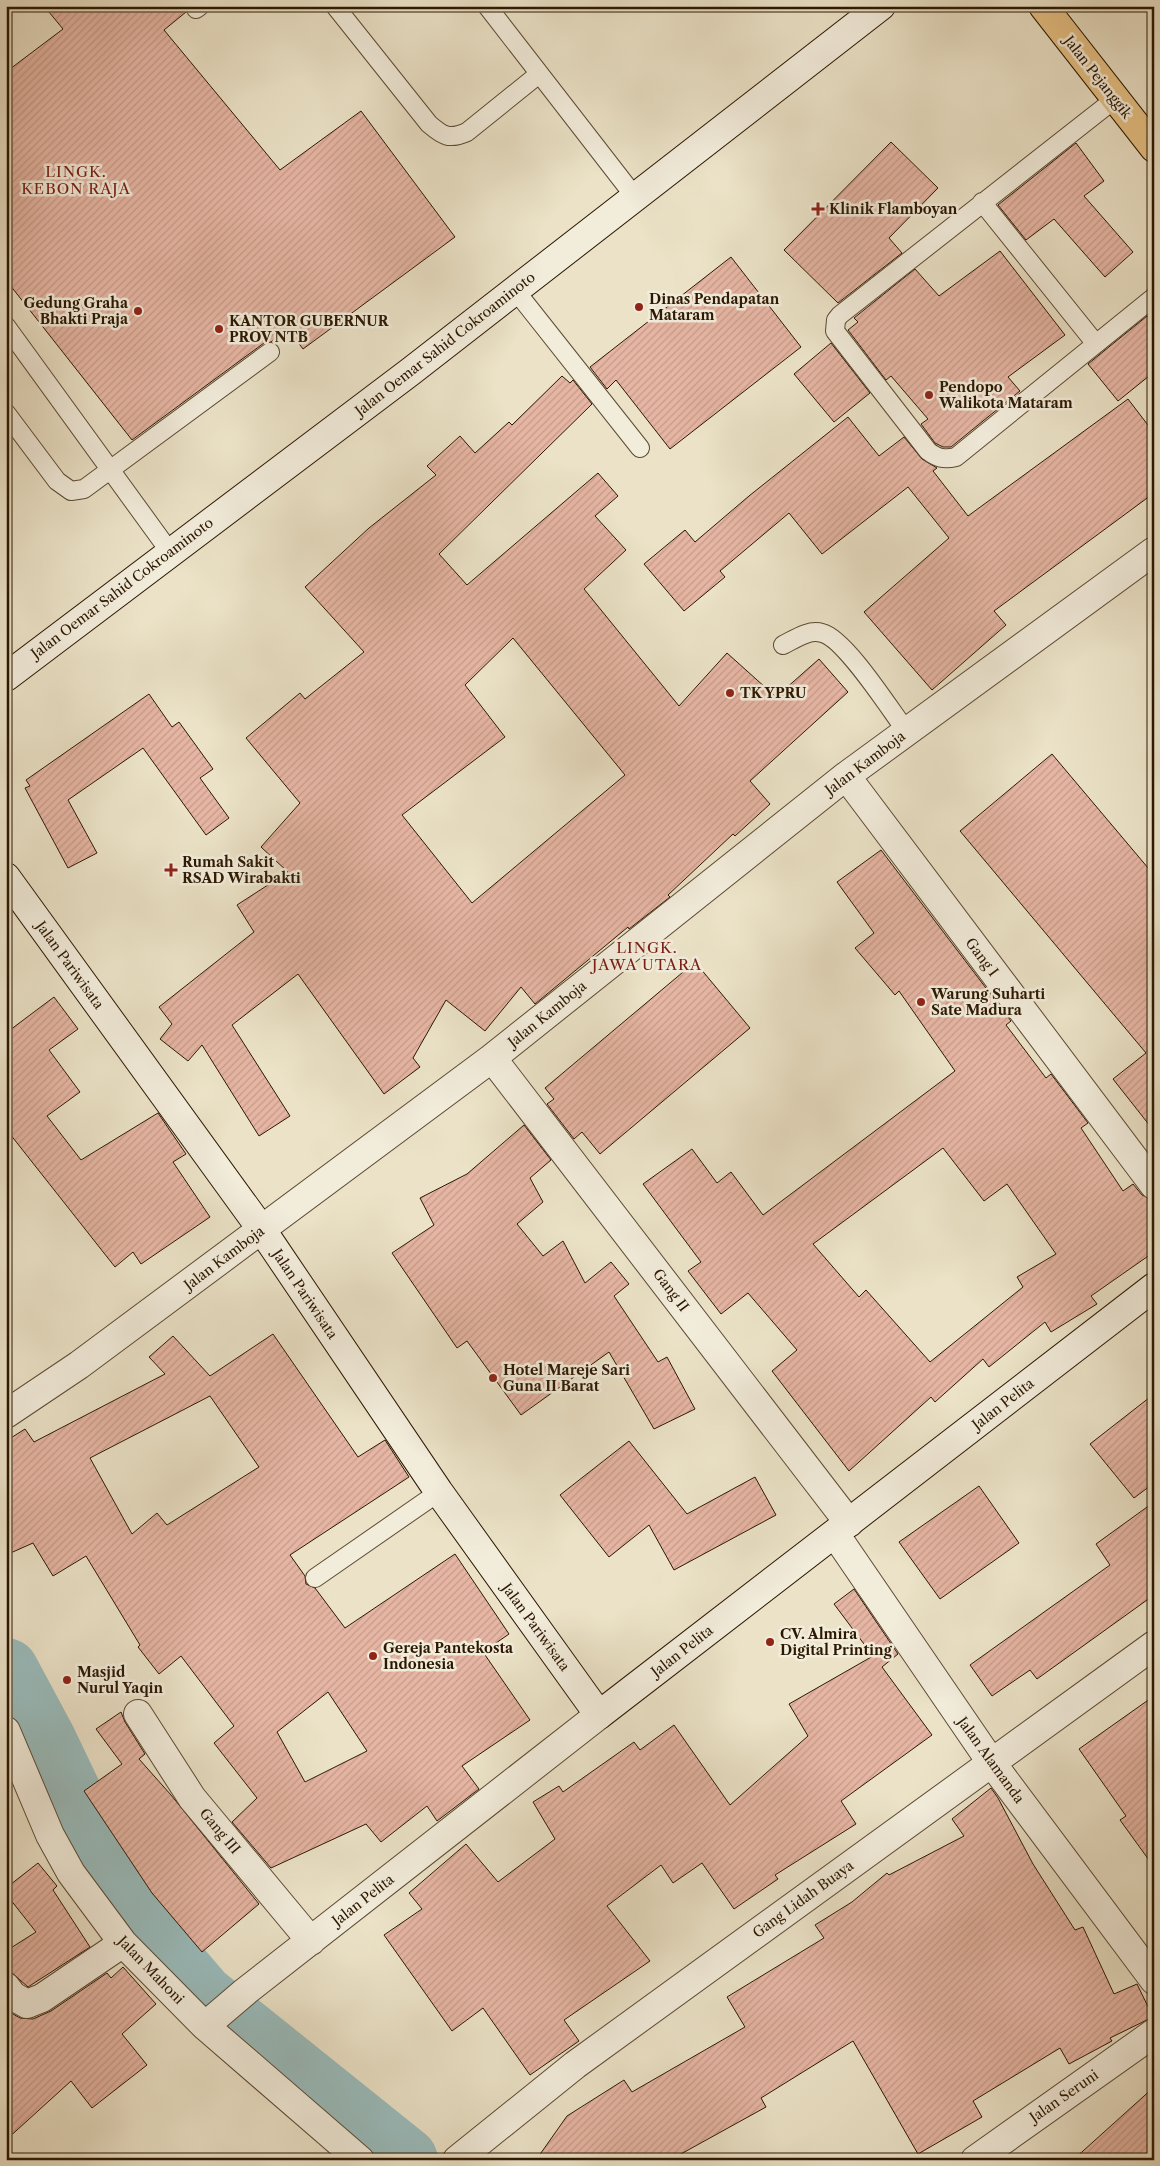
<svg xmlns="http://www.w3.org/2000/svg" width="1160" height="2166" viewBox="0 0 1160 2166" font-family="'Libre Caslon Text',serif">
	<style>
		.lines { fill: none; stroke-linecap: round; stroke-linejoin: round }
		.river { stroke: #9abcbc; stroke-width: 66 }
		.building { fill: url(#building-hatch); stroke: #2c1802; fill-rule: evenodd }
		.lane-casing { stroke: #5c4a33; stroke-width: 20 }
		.street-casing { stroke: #5c4a33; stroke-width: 30 }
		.secondary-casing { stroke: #2c1802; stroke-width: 30 }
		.primary-casing { stroke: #2c1802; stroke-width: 30 }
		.lane { stroke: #f2ecdb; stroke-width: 18 }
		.street { stroke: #f2ecdb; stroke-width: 28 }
		.secondary { stroke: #f2ecdb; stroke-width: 28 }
		.primary { stroke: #e6c184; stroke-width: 28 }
		.poi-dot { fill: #8f2418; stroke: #f2ecdb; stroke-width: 2 }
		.labels { text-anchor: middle; stroke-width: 5; stroke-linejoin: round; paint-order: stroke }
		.street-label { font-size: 14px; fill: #2c1802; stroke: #f2ecdb }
		.poi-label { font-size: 14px; font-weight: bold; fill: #2c1802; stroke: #f2ecdb; text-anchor: start }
		.neighbourhood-label { font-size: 15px; letter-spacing: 1px; fill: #7a1f14; stroke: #f2ecdb }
	</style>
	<defs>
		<pattern id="building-hatch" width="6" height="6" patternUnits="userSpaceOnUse" patternTransform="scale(1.25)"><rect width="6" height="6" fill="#e6b5a3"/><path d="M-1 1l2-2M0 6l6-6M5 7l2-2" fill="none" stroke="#c59b8b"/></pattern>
	</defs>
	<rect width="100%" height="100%" fill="#ebe2c7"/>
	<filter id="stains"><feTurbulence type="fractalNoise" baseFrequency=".004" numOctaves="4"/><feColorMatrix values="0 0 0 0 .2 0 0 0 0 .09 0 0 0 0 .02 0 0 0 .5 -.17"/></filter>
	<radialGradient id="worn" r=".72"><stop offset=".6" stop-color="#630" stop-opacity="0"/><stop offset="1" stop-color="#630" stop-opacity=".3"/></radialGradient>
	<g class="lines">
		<path class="river" d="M6 1671 43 1740 121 1903 202 1997 405 2160"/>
	</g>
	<path class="building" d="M44 6H186V12L164 30 280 170 361 111 455 237 303 349 288 329 271 342 264 343 132 440 6 280V72L63 29Z
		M891 142 938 188 889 238 902 253 838 303 784 250Z
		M1076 143 1104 181 1084 196 1133 252 1105 277 1054 219 1026 240 998 205Z
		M1000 251 1065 335 1008 377 1020 391 951 447H943L935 443 921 424 928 419 891 376 886 380 848 330 858 322 854 318 915 269 939 296Z
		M731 257 801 347 670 449 616 380 607 389 590 367Z
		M1147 316 1154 324V372L1118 401 1088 364Z
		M831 343 870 393 834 422 794 374Z
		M562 376 570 383 573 380 592 404 439 554 467 585 598 473 618 496 595 516 626 550 584 589 679 706 727 653 776 697 819 659 848 692 750 781 770 804 735 836 733 834 668 895 670 897 629 929 628 927 535 1004 521 987 485 1031 446 1000 413 1058 420 1067 384 1094 298 974 232 1025 290 1116 259 1136 202 1045 188 1061 160 1039 172 1024 159 1007 254 932 237 905 288 872 261 847 300 803 246 738 300 693 305 699 364 652 305 587 369 528 436 475 427 466 460 436 475 453 509 422 512 425ZM513 638 625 775 472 903 402 815 505 737 465 685Z
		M1128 399 1154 433V493L994 611 1006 625 932 690 864 612 949 538 908 487 822 554 789 513 720 571 725 577 684 611 644 564 685 530 695 542 749 496 848 417 879 456 904 437 922 459 937 468 933 471 968 516Z
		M149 694 172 727 179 722 213 769 200 778 229 818 206 835 143 748 68 800 97 853 68 868 25 788 30 786 26 780Z
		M1052 754 1154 875V1131L1113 1079 1146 1053 960 831Z
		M881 850 1011 1021 1006 1025 1046 1078 1051 1074 1088 1123 1081 1128 1123 1191 1133 1184 1142 1195 1154 1200V1252L1091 1296 1097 1304 1051 1332 1045 1322 989 1367 983 1359 935 1402 931 1397 849 1471 772 1371 797 1350 748 1293 721 1314 688 1271 701 1262 643 1184 692 1149 717 1183 731 1172 763 1215 955 1071 899 991 895 995 855 948 874 933 837 882ZM943 1148 984 1201 1007 1184 1056 1254 1017 1277 1023 1287 930 1362 866 1290 859 1297 813 1244Z
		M695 962 750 1028 600 1154 582 1132 574 1139 547 1104 554 1099 545 1088Z
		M54 997 78 1029 49 1050 80 1092 47 1116 81 1160 158 1113 186 1154 173 1162 210 1217 141 1264 133 1252 115 1267 6 1129V1033Z
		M524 1125 551 1160 530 1178 543 1202 517 1224 543 1256 563 1241 585 1283 611 1262 629 1284 614 1296 658 1362 667 1357 695 1409 654 1429 609 1352 521 1415 467 1341 457 1348 392 1253 434 1225 420 1198 467 1174Z
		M273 1334 358 1457 385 1440 409 1477 290 1555 305 1576 306 1584 315 1588 345 1628 455 1554 509 1634 483 1652 530 1720 462 1766 479 1789 437 1821 427 1806 381 1842 366 1824 271 1868 232 1822 257 1798 214 1743 234 1726 181 1656 159 1674 138 1647 140 1645 86 1556 53 1576 33 1543 6 1555V1441L25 1429 34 1442 165 1374 149 1357 173 1336 210 1376ZM210 1396 259 1467 167 1525 157 1513 132 1534 90 1458ZM328 1692 367 1751 305 1782 277 1732Z
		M1154 1394V1483L1134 1498 1090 1444Z
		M629 1441 687 1514 755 1477 776 1515 674 1570 649 1525 609 1557 560 1495Z
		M979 1486 1019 1543 940 1599 899 1542Z
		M1154 1502V1595L1037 1679 1030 1670 992 1696 970 1665 1110 1565 1096 1544Z
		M854 1589 898 1654 882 1667 932 1735 841 1801 856 1824 775 1875 778 1879 734 1909 702 1863 673 1883 661 1865 607 1906 650 1961 564 2020 579 2041 530 2075 483 2008 452 2031 384 1935 422 1909 409 1893 466 1844 498 1882 555 1839 533 1802 559 1786 563 1792 634 1742 640 1750 674 1725 730 1805 808 1736 789 1704 873 1656 834 1604Z
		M1154 1696V1867L1120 1820 1126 1816 1079 1749Z
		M121 1712 125 1722 145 1754 139 1759 171 1795 259 1904 202 1952 152 1893 84 1791 122 1764 96 1729Z
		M991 1788 998 1798 1033 1864 1075 1930 1083 1927 1114 1994 1137 1984 1153 2017 1110 2038 1112 2041 1069 2064 1060 2048 973 2101 982 2117 918 2154 853 2041 761 2098 766 2107 670 2160H536L567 2116 624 2080 632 2092 745 2027 727 1997 824 1938 815 1925 852 1902 887 1873 889 1875 964 1836 952 1819Z
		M38 1863 57 1886 53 1890 90 1947 28 1987 12 1973 6 1972V1951L36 1932 6 1894V1888Z
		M123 1967 156 2004 122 2034 147 2065 92 2108 71 2081 6 2140V2010L20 2018 33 2019 51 2011 107 1973 111 1978Z
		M1154 2087V2160H1073Z"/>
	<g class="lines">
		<defs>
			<path id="lane" d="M335 6 429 124C443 136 449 140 467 132L539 74
				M487 6 635 197
				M196 9 200 6
				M1115 99 840 315 836 320 835 331 928 451C937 458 944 460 956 457L1154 297
				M982 202 1096 344
				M515 290 640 448
				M6 326 170 552
				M6 413 57 481 71 491 84 489 270 352
				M783 645C795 639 809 629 822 633 845 638 891 711 907 732
				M315 1578 439 1492"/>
			<path id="street" d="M846 776 1154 1185
				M492 1058 849 1523
				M6 1414 79 1365 492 1058 846 776 1154 551
				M835 1534 991 1762 1154 1980
				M138 1714 192 1798 311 1941
				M6 1731 50 1835 71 1873 123 1943 205 2026 360 2160
				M6 1987 13 1996 27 2004 42 1998 123 1943
				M205 2026 246 1991 599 1715
				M457 2160 575 2065 1154 1645
				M975 2160 1154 2033"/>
			<path id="secondary" d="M6 677 410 372 881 6
				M6 877 262 1230 439 1492 599 1715 1154 1287"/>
			<path id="primary" d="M1043 6 1154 148"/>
		</defs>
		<use href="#lane" class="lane-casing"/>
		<use href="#street" class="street-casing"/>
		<use href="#secondary" class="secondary-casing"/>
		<use href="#primary" class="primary-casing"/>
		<use href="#lane" class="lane"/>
		<use href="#street" class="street"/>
		<use href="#secondary" class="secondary"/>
		<use href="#primary" class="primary"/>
	</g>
	<g class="poi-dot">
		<path d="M815.5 201.5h5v5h5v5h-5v5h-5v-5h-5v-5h5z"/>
		<circle cx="639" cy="307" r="5"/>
		<circle cx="138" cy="311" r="5"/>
		<circle cx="219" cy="329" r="5"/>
		<circle cx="929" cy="395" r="5"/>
		<circle cx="730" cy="693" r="5"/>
		<path d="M168.5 862.5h5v5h5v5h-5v5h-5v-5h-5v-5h5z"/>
		<circle cx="921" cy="1002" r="5"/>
		<circle cx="493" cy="1378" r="5"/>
		<circle cx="770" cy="1642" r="5"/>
		<circle cx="373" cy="1656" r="5"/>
		<circle cx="67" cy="1680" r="5"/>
	</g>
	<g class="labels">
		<g class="street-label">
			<text transform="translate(1098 77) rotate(52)" y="5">Jalan Pejanggik</text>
			<text transform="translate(445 344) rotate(-38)" y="5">Jalan Oemar Sahid Cokroaminoto</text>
			<text transform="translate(122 588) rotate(-37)" y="5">Jalan Oemar Sahid Cokroaminoto</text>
			<text transform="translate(865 763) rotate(-37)" y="5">Jalan Kamboja</text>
			<text transform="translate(982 957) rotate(53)" y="5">Gang I</text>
			<text transform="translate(70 965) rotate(54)" y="5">Jalan Pariwisata</text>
			<text transform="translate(547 1014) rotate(-39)" y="5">Jalan Kamboja</text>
			<text transform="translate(224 1258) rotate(-37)" y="5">Jalan Kamboja</text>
			<text transform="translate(671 1290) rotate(53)" y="5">Gang II</text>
			<text transform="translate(305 1294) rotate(56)" y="5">Jalan Pariwisata</text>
			<text transform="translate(1003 1404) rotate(-38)" y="5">Jalan Pelita</text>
			<text transform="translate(536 1627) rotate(54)" y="5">Jalan Pariwisata</text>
			<text transform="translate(682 1651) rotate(-38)" y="5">Jalan Pelita</text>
			<text transform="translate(991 1760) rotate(54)" y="5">Jalan Alamanda</text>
			<text transform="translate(220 1831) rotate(50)" y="5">Gang III</text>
			<text transform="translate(803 1899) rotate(-36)" y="5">Gang Lidah Buaya</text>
			<text transform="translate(363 1900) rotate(-38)" y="5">Jalan Pelita</text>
			<text transform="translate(151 1970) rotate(46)" y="5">Jalan Mahoni</text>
			<text transform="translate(1064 2096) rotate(-35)" y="5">Jalan Seruni</text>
		</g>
		<g class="poi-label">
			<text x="829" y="214">Klinik Flamboyan</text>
			<text x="649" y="304">Dinas Pendapatan<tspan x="649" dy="16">Mataram</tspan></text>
			<text x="128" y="308" text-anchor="end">Gedung Graha<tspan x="128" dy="16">Bhakti Praja</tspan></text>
			<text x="229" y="326">KANTOR GUBERNUR<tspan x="229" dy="16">PROV NTB</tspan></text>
			<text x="939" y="392">Pendopo<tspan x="939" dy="16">Walikota Mataram</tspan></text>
			<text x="740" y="698">TK YPRU</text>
			<text x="182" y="867">Rumah Sakit<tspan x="182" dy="16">RSAD Wirabakti</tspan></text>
			<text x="931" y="999">Warung Suharti<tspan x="931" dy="16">Sate Madura</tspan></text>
			<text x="503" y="1375">Hotel Mareje Sari<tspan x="503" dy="16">Guna II Barat</tspan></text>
			<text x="780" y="1639">CV. Almira<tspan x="780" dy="16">Digital Printing</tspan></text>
			<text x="383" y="1653">Gereja Pantekosta<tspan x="383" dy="16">Indonesia</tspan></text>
			<text x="77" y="1677">Masjid<tspan x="77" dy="16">Nurul Yaqin</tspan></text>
		</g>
		<g class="neighbourhood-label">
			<text x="76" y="177">LINGK.<tspan x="76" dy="17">KEBON RAJA</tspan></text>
			<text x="647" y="953">LINGK.<tspan x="647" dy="17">JAWA UTARA</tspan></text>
		</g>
	</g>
	<rect width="1160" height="2166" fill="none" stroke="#ebe2c7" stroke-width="25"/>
	<rect x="8" y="8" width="1145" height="2151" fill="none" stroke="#2c1802" stroke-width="2.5"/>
	<rect x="12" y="12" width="1135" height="2141" fill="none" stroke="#2c1802"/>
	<rect width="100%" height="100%" filter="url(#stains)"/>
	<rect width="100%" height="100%" fill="url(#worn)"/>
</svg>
